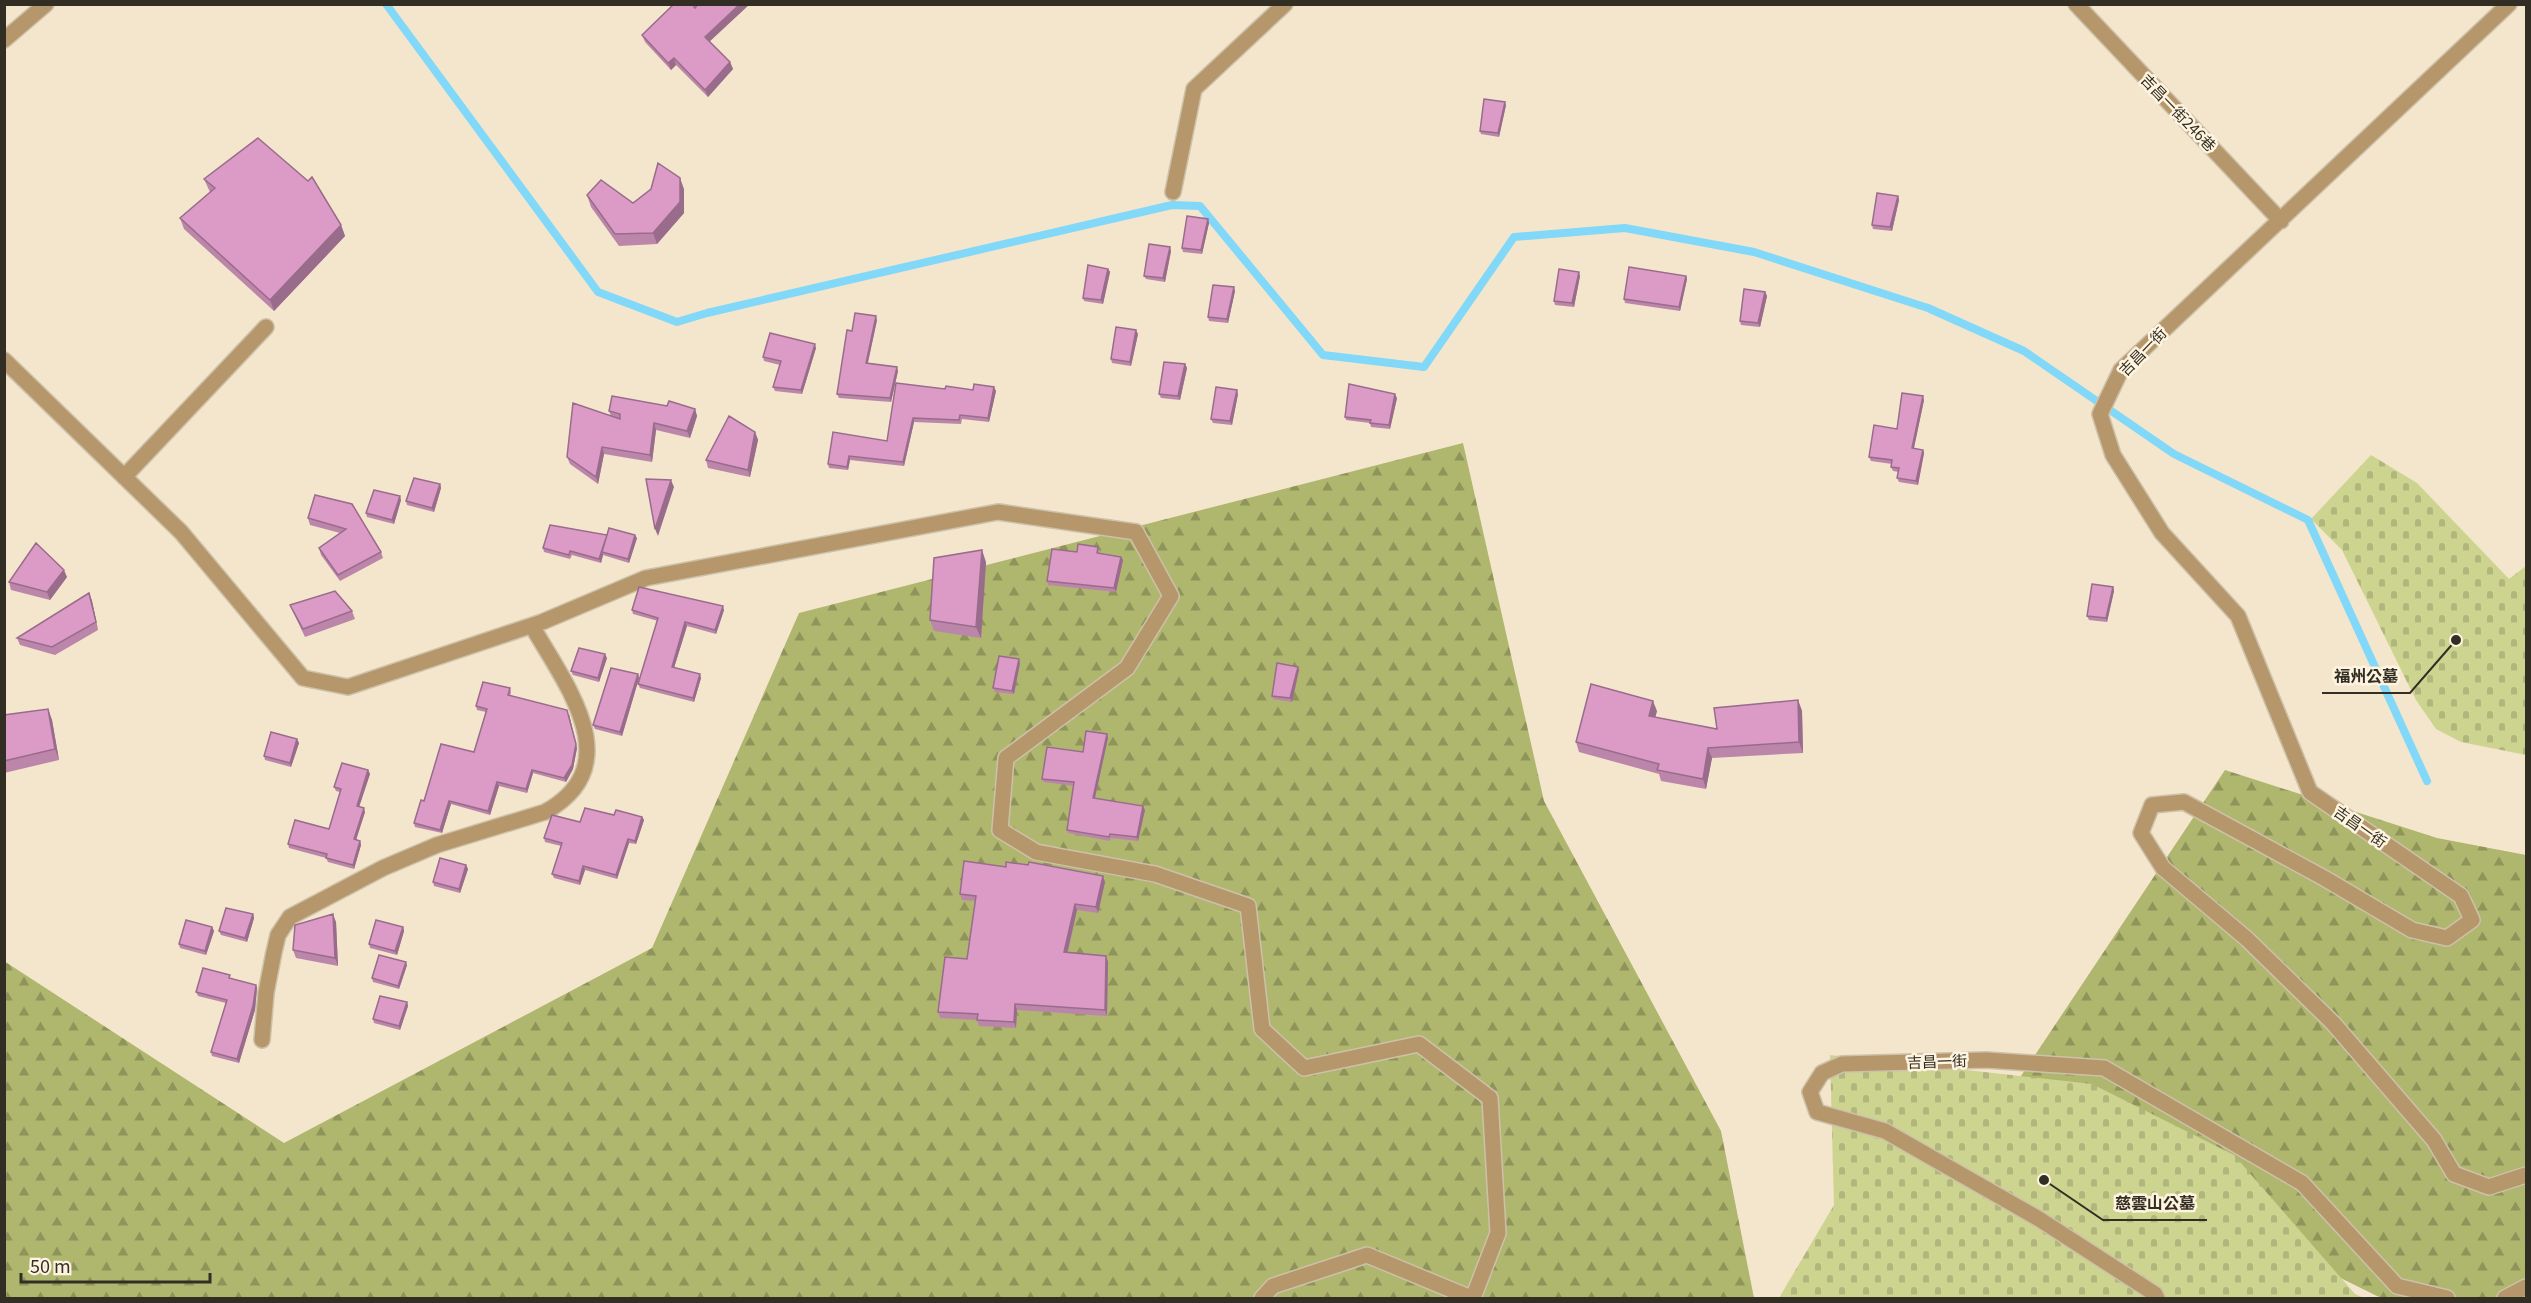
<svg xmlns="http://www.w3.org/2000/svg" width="2531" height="1303" viewBox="0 0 2531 1303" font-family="Georgia,'Noto Sans TC',serif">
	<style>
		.forest { fill: url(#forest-firs) }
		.cemetery { fill: url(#cemetery-stones) }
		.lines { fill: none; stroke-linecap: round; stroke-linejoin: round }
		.stream { stroke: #81d8f8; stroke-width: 8 }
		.street-casing { stroke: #cdc1aa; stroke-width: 18 }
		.street { stroke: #b5976b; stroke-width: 15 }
		.wall { fill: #bc85aa }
		.shaded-wall { fill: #996c8b }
		.building { fill: #db9bc6; stroke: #996c8b; stroke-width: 1.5 }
		.labels { text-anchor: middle; stroke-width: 5; stroke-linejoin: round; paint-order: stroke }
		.street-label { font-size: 15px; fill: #332e24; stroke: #fef4df }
		.leader { fill: none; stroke: #332e24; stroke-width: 2 }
		.callout-dot { fill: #332e24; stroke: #fef4df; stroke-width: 2 }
		.callout-label { font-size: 16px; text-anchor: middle; font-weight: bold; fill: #332e24; stroke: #fef4df; stroke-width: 5; stroke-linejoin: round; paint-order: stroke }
	</style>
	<defs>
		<pattern id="forest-firs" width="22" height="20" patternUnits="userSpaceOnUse" patternTransform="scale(1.5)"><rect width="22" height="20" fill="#afb66e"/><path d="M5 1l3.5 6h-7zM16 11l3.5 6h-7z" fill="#8f945a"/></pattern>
		<pattern id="cemetery-stones" width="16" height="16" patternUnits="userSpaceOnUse" patternTransform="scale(1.5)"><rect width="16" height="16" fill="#ccd490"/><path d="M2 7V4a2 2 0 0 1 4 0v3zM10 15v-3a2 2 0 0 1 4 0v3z" fill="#b0b67c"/></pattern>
	</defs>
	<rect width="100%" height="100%" fill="#f3e6cc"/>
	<path class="forest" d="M1463 443 1544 801 1721 1131 1754 1298H5L4 961 284 1143 652 948 799 613Z
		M2225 770 2437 838 2526 855V1298H2381L1999 1109Z"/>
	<path class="cemetery" d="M2371 455 2417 483 2509 579 2526 566V755L2461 742 2436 729 2416 700 2342 550 2311 519Z
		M1830 1055 2092 1084 2234 1155 2355 1294 2364 1298H1779L1834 1205Z"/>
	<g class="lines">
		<path class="stream" d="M386 4 598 292 677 322 707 313 1172 205 1200 206 1323 355 1424 367 1514 237 1625 228 1754 252 1928 308 2024 351 2174 454 2308 520 2427 781"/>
		<defs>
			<path id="street" d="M2076 4 2281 221
				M2509 4 2121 370 2100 414 2113 455 2162 533 2238 616 2310 792 2461 896 2472 920 2447 938 2412 930 2324 878 2184 802 2152 805 2141 833 2163 868 2247 939 2333 1023 2434 1140 2454 1174 2489 1187 2526 1175
				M4 40 46 4
				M1173 192 1194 89 1285 4
				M4 360 181 532 303 678 348 687 542 622 646 578 998 512 1136 532 1171 596 1127 668 1006 758 1000 830 1036 852 1155 874 1248 906 1262 1029 1304 1068 1419 1044 1490 1098 1498 1233 1473 1298
				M124 477 266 327
				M262 1040 266 993 274 952 278 935 290 917 383 868 437 845 545 812C630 765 565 684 532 626
				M1262 1298 1273 1286 1367 1255 1471 1298
				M2157 1298 2155 1294 2039 1219 1885 1131 1817 1112 1810 1092 1822 1073 1842 1064 1986 1060 2104 1068 2302 1183 2397 1286 2447 1298
				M2505 1298 2526 1287"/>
		</defs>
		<use href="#street" class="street-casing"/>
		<use href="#street" class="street"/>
	</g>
	<path class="wall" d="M642 35 710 42 730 62 733 69 708 97 676 65 671 70 645 42Z
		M1506 105 1499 137 1481 134 1480 131Z
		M204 179 341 225 345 236 274 311 184 229 180 218 210 192 209 190Z
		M684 189V213L657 244 619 246 591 207 587 195 633 203Z
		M1898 196 1899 200 1892 231 1873 229 1872 225Z
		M1208 219 1209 223 1202 254 1183 252 1182 248Z
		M1171 251 1165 282 1146 279 1144 276Z
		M1108 269 1110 272 1103 304 1084 301 1083 298Z
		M1580 276 1574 307 1555 305 1554 301Z
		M1686 276 1687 279 1680 311 1625 303 1624 299Z
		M1235 291 1228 323 1209 321 1208 317Z
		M1765 292 1767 296 1760 327 1741 325 1740 321Z
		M877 320 868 363 898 371 891 402 839 398 837 394 852 331Z
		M1138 334 1131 366 1112 363 1111 359Z
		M816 348 802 394 775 391 773 387 780 365 764 361 763 357Z
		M1185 364 1187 368 1180 400 1161 398 1159 394Z
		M945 389 996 391 989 422 962 419 961 424 914 422 904 466 850 460 848 470 829 468 828 464 887 441Z
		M1238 394 1232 425 1213 423 1211 419Z
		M1397 398 1390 429 1371 427 1370 423 1346 420 1345 417Z
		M1924 400 1914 448 1923 450 1924 453 1918 485 1899 482 1897 478 1899 472 1893 471 1891 467 1892 464 1871 461 1869 457Z
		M667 406 695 409 697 416 690 438 656 430 652 462 604 454 598 484 570 464 567 457 611 416 609 411Z
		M755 432 758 440 750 477 708 468 706 460Z
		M440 484 441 488 434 512 407 505 406 501Z
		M401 500 394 524 367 517 366 513Z
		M352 504 381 552 383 558 340 581 321 555 319 548 340 533 310 525 308 518Z
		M607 535 637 538 629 563 603 555 601 563 572 555 570 559 544 552 543 548Z
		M1100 551 1099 553 1121 557 1123 560 1116 592 1048 585 1047 581 1077 552Z
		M986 562 981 638 934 631 930 620Z
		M67 577 50 600 11 590 9 582Z
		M2113 587 2114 591 2107 622 2089 620 2087 616Z
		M89 593 92 601 98 630 55 655 20 645 17 638Z
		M290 605 352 611 355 619 305 637 293 612Z
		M632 610H724L716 634 687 626 674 668 701 678 694 702 640 688 638 684 658 621 633 614Z
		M607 658 599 682 573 675 571 671Z
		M1020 663 1014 694 995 692 993 688Z
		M1298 667 1299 670 1292 702 1273 699 1272 696Z
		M638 674 639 678 622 736 595 729 593 725Z
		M510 688 511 692 510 696 577 748 573 769 566 782 533 773 527 793 499 786 490 815 451 804 442 833 415 827 414 823 424 801 474 752 486 712 477 710 476 706Z
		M1798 700 1802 711 1803 753 1712 758 1706 789 1661 781 1659 774 1579 752 1576 742 1657 711 1655 717 1717 729Z
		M48 709 52 720 59 760 4 773V715Z
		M1107 734 1108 738 1095 798 1145 810 1138 841 1111 838 1110 841 1068 833 1067 830 1074 786 1044 782 1042 779 1083 752Z
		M297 739 299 743 291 767 265 760 264 756Z
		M368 770 370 774 359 807 365 812 356 840 360 841 361 845 354 869 328 862 326 858 289 848 288 844 329 829 340 792 336 791 334 787Z
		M614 815 642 817 644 820 636 844 629 843 617 879 585 870 580 885 554 878 552 874 561 846 545 842 544 838 580 822Z
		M466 865 468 869 460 893 434 886 433 882Z
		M1105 882 1098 913 1077 910 1068 952 1106 956 1108 962 1107 1016 1017 1010 1016 1028 979 1026 977 1020 940 1018 938 1012 967 959 976 901 962 900 960 894Z
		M253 914 254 918 247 942 221 935 219 931Z
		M336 922 338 966 296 958 293 950Z
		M212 927 214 931 206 955 180 948 179 944Z
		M403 927 404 931 397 955 370 948 369 944Z
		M407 965 399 989 373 982 372 978Z
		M231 979 256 985 257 988 255 1010 239 1063 212 1056 211 1052 226 1003 198 996 196 992Z
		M407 1002 408 1006 400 1030 374 1023 373 1019Z"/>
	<path class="shaded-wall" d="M740 4H750L707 44 705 37Z
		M674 58 676 65 671 70 668 63Z
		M730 62 733 69 708 97 705 90Z
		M1505 102 1506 105 1499 137 1498 133Z
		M680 178 684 189V213L657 244 653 233Z
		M1898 196 1899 200 1892 231 1890 227Z
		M1208 219 1209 223 1202 254 1201 250Z
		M341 225 345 236 274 311 270 300Z
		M1170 247 1171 251 1165 282 1163 278Z
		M1108 269 1110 272 1103 304 1101 300Z
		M1579 272 1580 276 1574 307 1572 303Z
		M1686 276 1687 279 1680 311 1679 307Z
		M1234 287 1235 291 1228 323 1227 319Z
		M1765 292 1767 296 1760 327 1758 323Z
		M876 316 877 320 867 366 866 363Z
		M1136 330 1138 334 1131 366 1130 362Z
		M815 344 816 348 802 394 801 390Z
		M1185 364 1187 368 1180 400 1178 396Z
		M897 367 898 371 891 402 890 398Z
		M994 387 996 391 989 422 988 418Z
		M1237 390 1238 394 1232 425 1230 421Z
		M1395 394 1397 398 1390 429 1389 425Z
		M1923 396 1924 400 1913 452 1912 448Z
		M695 409 697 416 690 438 687 431Z
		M913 418 914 422 904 466 903 462Z
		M654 423 656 430 652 462 650 455Z
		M755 432 758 440 750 477 748 470Z
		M602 447 604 454 598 484 596 477Z
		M1923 450 1924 453 1918 485 1916 481Z
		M849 456 850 460 848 470 847 467Z
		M671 480 674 487 658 536 655 529Z
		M440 484 441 488 434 512 432 508Z
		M400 496 401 500 394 524 392 520Z
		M607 535 602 552 603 555 601 563 599 559Z
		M635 535 637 538 629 563 628 559Z
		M982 550 986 562 981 638 976 627Z
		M1121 557 1123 560 1116 592 1114 588Z
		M64 570 67 577 50 600 47 592Z
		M2113 587 2114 591 2107 622 2106 618Z
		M89 593 92 601 98 630 96 622Z
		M723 606 724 610 716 634 715 630Z
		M685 622 687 626 673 671 672 667Z
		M605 654 607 658 599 682 598 678Z
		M1019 659 1020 663 1014 694 1012 691Z
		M1298 667 1299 670 1292 702 1290 698Z
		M638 674 639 678 622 736 620 732Z
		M700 674 701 678 694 702 693 698Z
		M1798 700 1802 711 1803 753 1799 742Z
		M1653 701 1657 711 1653 726 1649 716Z
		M48 709 52 720 59 760 55 749Z
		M569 714 577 748 573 769 566 782 564 778Z
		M1107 734 1108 738 1094 802 1093 798Z
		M297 739 299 743 291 767 290 763Z
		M1708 748 1712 758 1706 789 1703 779Z
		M368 770 370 774 358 810 357 806Z
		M532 770 533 773 527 793 526 789Z
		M497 782 499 786 490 815 488 811Z
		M449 801 451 804 442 833 440 830Z
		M1143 806 1145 810 1138 841 1137 837Z
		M364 808 365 812 355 843 354 839Z
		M642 817 644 820 636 844 635 841Z
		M628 839 629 843 617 879 616 875Z
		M360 841 361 845 354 869 353 865Z
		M466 865 468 869 460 893 459 889Z
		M583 866 585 870 580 885 579 881Z
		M1103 876 1105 882 1098 913 1096 907Z
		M1075 904 1077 910 1066 958 1064 952Z
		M253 914 254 918 247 942 245 938Z
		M333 914 336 922 338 966 335 958Z
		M212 927 214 931 206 955 205 951Z
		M403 927 404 931 397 955 395 951Z
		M1106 956 1108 962 1107 1016 1105 1010Z
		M406 962 407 965 399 989 398 986Z
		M256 985 257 988 255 1010 239 1063 237 1059Z
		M407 1002 408 1006 400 1030 399 1026Z
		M1015 1004 1017 1010 1016 1028 1014 1022Z"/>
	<path class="building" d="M674 4H692L695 8 698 4H740L705 37 730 62 705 90 674 58 668 63 642 35Z
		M1484 99 1505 102 1498 133 1480 131Z
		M258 138 308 181 312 177 341 225 270 300 180 218 215 188 204 179Z
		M658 163 680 178V202L653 233 615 234 587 195 601 180 633 203 651 189Z
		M1877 193 1898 196 1890 227 1872 225Z
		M1187 216 1208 219 1201 250 1182 248Z
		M1149 244 1170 247 1163 278 1144 276Z
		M1088 265 1108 269 1101 300 1083 298Z
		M1629 267 1686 276 1679 307 1624 299Z
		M1559 269 1579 272 1572 303 1554 301Z
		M1213 285 1234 287 1227 319 1208 317Z
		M1744 289 1765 292 1758 323 1740 321Z
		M855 313 876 316 866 363 897 367 890 398 837 394 847 330 852 331Z
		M1116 327 1136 330 1130 362 1111 359Z
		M770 333 815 344 801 390 773 387 781 361 763 357Z
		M1164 362 1185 364 1178 396 1159 394Z
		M896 383 945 389 946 386 973 390 974 384 994 387 988 418 960 415 959 420 913 418 903 462 849 456 847 467 828 464 833 432 887 441Z
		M1349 384 1395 394 1389 425 1370 423 1371 420 1345 417Z
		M1216 387 1237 390 1230 421 1211 419Z
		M1902 393 1923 396 1912 448 1923 450 1916 481 1897 478 1899 468 1891 467 1892 460 1869 457 1874 425 1897 429Z
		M612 396 667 406 669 401 695 409 687 431 654 423 650 455 602 447 596 477 567 457 573 403 620 419V414L609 411Z
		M729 416 755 432 748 470 706 460Z
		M414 478 440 484 432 508 406 501Z
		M646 479 671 480 655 529Z
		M374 490 400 496 392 520 366 513Z
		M315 495 352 504 381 552 338 575 319 548 346 529 308 518Z
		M550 525 607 535 599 559 570 551 569 555 543 548Z
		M609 528 635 535 628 559 602 552Z
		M36 543 64 570 47 592 9 582Z
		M1078 544 1098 547 1097 553 1121 557 1114 588 1047 581 1052 549 1077 552Z
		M982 550 976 627 930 620 934 558Z
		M2092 584 2113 587 2106 618 2087 616Z
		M639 587 723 606 715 630 685 622 672 667 700 674 693 698 638 684 658 618 632 610Z
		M335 591 352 611 303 629 290 605Z
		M89 593 96 622 52 647 17 638Z
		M579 648 605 654 598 678 571 671Z
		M999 656 1019 659 1012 691 993 688Z
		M1277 663 1298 667 1290 698 1272 696Z
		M611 668 638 674 620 732 593 725Z
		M483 682 510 688 508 695 567 710 576 744 572 765 564 778 532 770 526 789 497 782 488 811 449 801 440 830 414 823 421 800 424 801 441 744 474 752 487 709 476 706Z
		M1591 684 1653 701 1649 716 1717 729 1714 708 1798 700 1799 742 1708 748 1703 779 1657 770 1659 764 1576 742Z
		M48 709 55 749 4 761V715Z
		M1086 731 1107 734 1093 798 1143 806 1137 837 1110 834 1109 837 1067 830 1074 782 1042 779 1047 747 1083 752Z
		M271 732 297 739 290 763 264 756Z
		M342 763 368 770 357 806 364 808 354 839 360 841 353 865 326 858 327 854 288 844 295 820 329 829 341 789 334 787Z
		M585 808 614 815 616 810 642 817 635 841 628 839 616 875 583 866 579 881 552 874 562 843 544 838 552 815 580 822Z
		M440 858 466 865 459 889 433 882Z
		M964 861 1006 867V862L1028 865 1029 862 1103 876 1096 907 1075 904 1064 952 1106 956 1105 1010 1015 1004 1014 1022 977 1020 978 1014 938 1012 945 957 967 959 976 896 960 894Z
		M226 908 253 914 245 938 219 931Z
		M333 914 335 958 293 950 295 925Z
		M186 920 212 927 205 951 179 944Z
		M376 920 403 927 395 951 369 944Z
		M379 955 406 962 398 986 372 978Z
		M203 968 230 975 229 978 256 985 253 1006 237 1059 211 1052 227 1000 196 992Z
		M380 996 407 1002 399 1026 373 1019Z"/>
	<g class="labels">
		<g class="street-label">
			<text transform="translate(2178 113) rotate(46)" y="5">吉昌一街246巷</text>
			<text transform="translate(2143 352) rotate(-46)" y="5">吉昌一街</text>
			<text transform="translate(2360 827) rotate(35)" y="5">吉昌一街</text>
			<text transform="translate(1937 1062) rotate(-2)" y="5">吉昌一街</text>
		</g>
	</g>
	<path class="leader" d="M2456 640L2410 693H2322M2044 1180L2103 1220H2207"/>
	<g class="callout-dot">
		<circle cx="2456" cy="640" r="6"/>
		<circle cx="2044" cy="1180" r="6"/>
	</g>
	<g class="callout-label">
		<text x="2366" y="682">福州公墓</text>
		<text x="2155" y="1209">慈雲山公墓</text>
	</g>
	<rect width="2531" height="1303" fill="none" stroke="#332e24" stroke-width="12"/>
	<path d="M21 1273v9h189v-9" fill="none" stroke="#332e24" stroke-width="3"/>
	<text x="30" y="1273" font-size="18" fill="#332e24" stroke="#fef4df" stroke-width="4.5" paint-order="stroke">50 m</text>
</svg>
